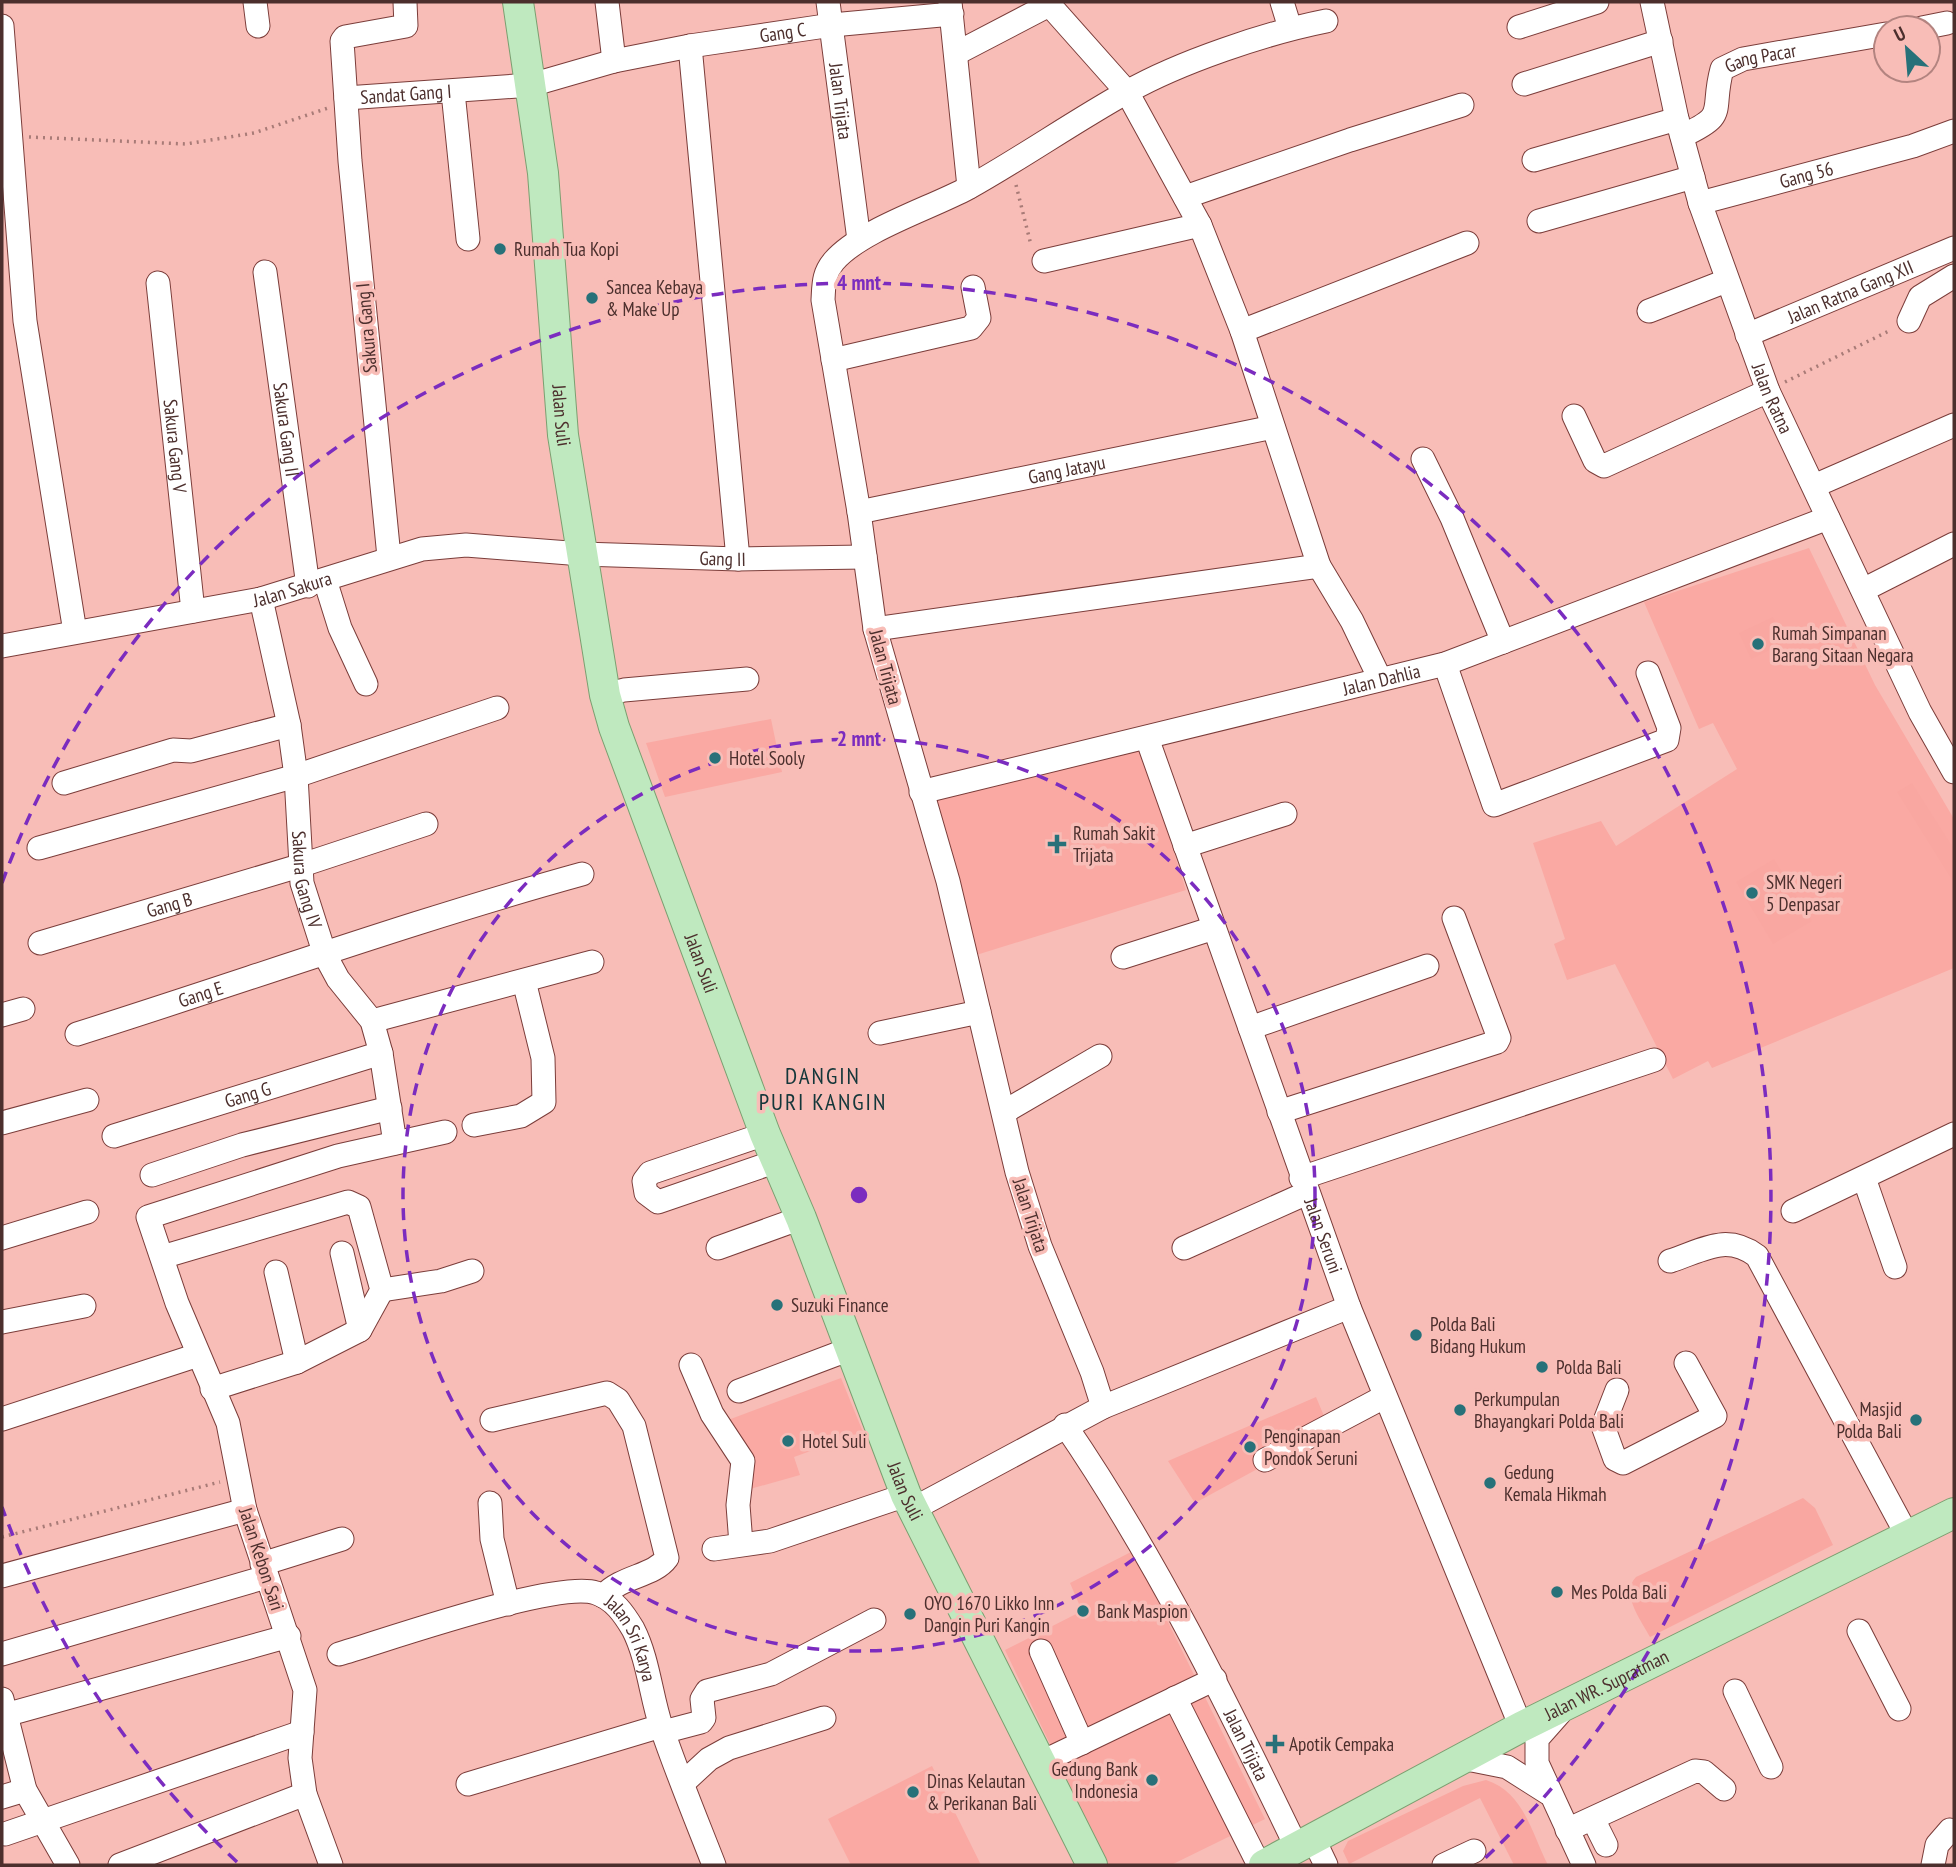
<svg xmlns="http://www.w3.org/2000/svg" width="1956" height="1867" viewBox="0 0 1956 1867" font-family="'PT Sans Narrow',sans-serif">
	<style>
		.built { fill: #faa9a3 }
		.green { fill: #f9a7a1 }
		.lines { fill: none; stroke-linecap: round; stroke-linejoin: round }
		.minor-casing { stroke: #7b3d3a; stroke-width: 25 }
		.major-casing { stroke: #7b9f70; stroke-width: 32 }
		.path { stroke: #a87b77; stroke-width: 3.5; stroke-dasharray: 2 5; stroke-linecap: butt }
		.minor { stroke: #fff; stroke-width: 23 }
		.major { stroke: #bfe9bf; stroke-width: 30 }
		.ring { fill: none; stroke: #7b2cbf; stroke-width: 3.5; stroke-dasharray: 12 9 }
		.poi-dot { fill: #277179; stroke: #f8bdb7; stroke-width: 2.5 }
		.labels { text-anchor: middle; stroke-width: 7; stroke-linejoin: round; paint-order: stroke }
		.street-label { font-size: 19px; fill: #4c2f2d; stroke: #f8bdb7 }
		.poi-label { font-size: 19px; fill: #4c2f2d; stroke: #f8bdb7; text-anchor: start }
		.quarter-label { font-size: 23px; letter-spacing: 2px; fill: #14373a; stroke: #f8bdb7 }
		.centre { fill: #7b2cbf; stroke: #f8bdb7; stroke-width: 3.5 }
		.ring-label { font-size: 21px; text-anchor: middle; font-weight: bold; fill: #7b2cbf; stroke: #f8bdb7; stroke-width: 7; stroke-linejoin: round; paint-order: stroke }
	</style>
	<rect width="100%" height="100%" fill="#f8bdb7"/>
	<path class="built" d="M1809 548 1875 685 1954 819V968L1712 1068 1708 1061 1673 1079 1615 964 1567 980 1554 944 1565 939 1533 843 1601 821 1616 846 1737 769 1713 723 1699 729 1644 602Z
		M771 719 782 772 665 797 646 743Z
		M1140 747 1186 890 973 956 930 799Z
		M841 1378 863 1432 794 1457 800 1475 743 1491 728 1420Z
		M1316 1397 1324 1416 1369 1408 1195 1503 1168 1461Z
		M1133 1551 1265 1819 1171 1865H1108L1005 1650 1082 1611 1070 1583Z
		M932 1766 981 1865H851L828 1819Z"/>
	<path class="green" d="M1773 617 1785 643 1751 659 1739 633Z
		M1912 783 1954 849V883L1897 792Z
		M1774 859 1812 921 1773 944 1736 882Z
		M1803 1498 1815 1508 1833 1545 1650 1637C1641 1620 1620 1593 1636 1577Z
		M1486 1780C1524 1792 1532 1834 1548 1865H1514L1480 1798 1349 1864 1343 1851 1348 1841 1463 1786Z"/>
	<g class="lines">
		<defs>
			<g id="minor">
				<path d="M255 2 258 26"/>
				<path d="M607 2 614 61"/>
				<path id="s1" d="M828 2 859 240"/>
				<path d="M950 2 969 187"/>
				<path d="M1047 2 1127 92 1200 225 1242 331 1319 566 1352 621 1380 679"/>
				<path d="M1282 2 1290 28"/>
				<path id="s2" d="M1652 2 1677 119 1700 203 1768 391 1920 712 1954 772"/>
				<path d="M2 26 25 321 75 632"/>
				<path d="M1519 27 1597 2"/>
				<path d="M1922 28 1947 23"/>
				<path d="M690 46 738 559"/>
				<path d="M957 53 1049 5"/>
				<path d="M1524 84 1661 41"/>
				<path d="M453 92 468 239"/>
				<path id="s3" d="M346 98 531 85 614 61 690 46 832 25 952 14"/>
				<path id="s4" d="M1682 136C1730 114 1710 113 1722 69L1743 59 1886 34"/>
				<path d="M1534 160 1677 119"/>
				<path d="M1185 197 1350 140 1462 105"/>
				<path id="s5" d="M1700 203 1913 146 1954 131"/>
				<path d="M1539 221 1693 177"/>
				<path d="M1044 261 1200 225"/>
				<path id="s6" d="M265 272 308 586"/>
				<path id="s7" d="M158 283 193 611"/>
				<path d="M1649 311 1726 281"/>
				<path d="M1909 321 1920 297 1954 276"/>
				<path d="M1242 331 1467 243"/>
				<path id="s8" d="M1747 335 1954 248"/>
				<path d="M833 360 971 328 979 318 973 287"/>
				<path d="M1574 416 1595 461 1604 466 1768 391"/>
				<path d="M1423 459 1452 518 1503 642"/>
				<path d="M1814 486 1954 425"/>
				<path id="s9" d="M859 512 1273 427"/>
				<path d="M389 557 350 161 342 41 345 37 406 26 405 2"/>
				<path d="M325 580 340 628 366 684"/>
				<path d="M1863 590 1954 544"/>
				<path id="s10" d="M261 599 289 725 296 776 302 883 325 955 338 979 372 1021 381 1053 395 1143"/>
				<path d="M875 629 1319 566"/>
				<path id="s11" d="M2 646 261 599 422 549 466 545 582 554 738 559 865 557"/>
				<path d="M1445 664 1494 805 1667 740 1669 728 1648 673"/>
				<path d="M605 695 624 690 747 679"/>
				<path id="s12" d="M1147 738 1349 1307 1521 1727"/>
				<path d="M64 783 173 750 191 751 289 725"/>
				<path id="s13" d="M921 792 1445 664 1828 518"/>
				<path d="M1185 846 1285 814"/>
				<path d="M39 848 296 776 497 708"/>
				<path id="s14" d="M40 943 299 866 426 824"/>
				<path d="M1123 957 1214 928"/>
				<path d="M2 1015 23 1009"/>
				<path d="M372 1021 592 962"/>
				<path d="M1250 1028 1427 966"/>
				<path d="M880 1033 979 1012"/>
				<path id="s15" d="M77 1034C245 981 412 921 582 874"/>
				<path d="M1004 1112 1100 1056"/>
				<path d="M1279 1112 1497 1042 1499 1038 1454 918"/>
				<path d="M2 1123 87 1100"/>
				<path d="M474 1125 521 1116 544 1102 543 1058 524 981"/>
				<path d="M765 1134 650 1173 644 1181 646 1193 658 1202 777 1161"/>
				<path id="s16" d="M114 1136 381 1053"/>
				<path d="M152 1175 242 1145 390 1108"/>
				<path d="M1301 1178 1654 1060"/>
				<path d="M1864 1178 1895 1267"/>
				<path d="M1793 1211 1954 1134"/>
				<path d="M2 1238 87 1212"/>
				<path d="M718 1248 801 1218"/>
				<path d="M1184 1248 1307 1193"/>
				<path d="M342 1253 360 1330"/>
				<path d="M162 1257 348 1202 359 1207 382 1290 360 1330 297 1362 212 1389"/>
				<path d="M1670 1261C1704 1250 1726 1233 1757 1256L1907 1535"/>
				<path d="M276 1272 297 1362"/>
				<path d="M382 1290 441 1281 472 1271"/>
				<path d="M2 1322 84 1306"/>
				<path d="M691 1365 712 1414 743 1461 738 1505 741 1544"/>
				<path d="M1617 1390 1603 1426 1615 1459 1623 1463 1715 1416 1686 1363"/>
				<path d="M739 1391 850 1349"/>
				<path d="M1103 1407 1092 1372 1040 1246 1017 1172 948 881 875 629 859 512 823 300C824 284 823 274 834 261 861 230 931 208 968 188 1022 158 1073 122 1127 92 1180 62 1266 33 1326 21"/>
				<path d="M2 1419 198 1355"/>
				<path d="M492 1420 607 1393 618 1400 634 1426 667 1558C653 1577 623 1575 603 1596"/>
				<path id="s17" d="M1065 1425C1156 1558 1227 1703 1297 1848"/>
				<path d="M1265 1460 1384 1397"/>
				<path d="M490 1503 492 1539 508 1604"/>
				<path d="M913 1509 1103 1407 1349 1307"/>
				<path d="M714 1549 770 1541 906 1495"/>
				<path d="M262 1564 342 1539"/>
				<path d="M2 1576 245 1510"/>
				<path d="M1859 1631 1899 1709"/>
				<path d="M1041 1651 1082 1743"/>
				<path d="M2 1654 266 1577"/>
				<path id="s18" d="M339 1654C387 1640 557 1580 596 1593 614 1599 624 1614 633 1629 648 1658 651 1696 661 1726 677 1773 696 1819 714 1865"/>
				<path d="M1735 1691 1771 1767"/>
				<path d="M1175 1698 1259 1865"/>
				<path d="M2 1699 25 1790 68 1865"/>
				<path d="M1560 1713 1537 1739V1763L1584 1865"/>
				<path d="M2 1716 289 1636"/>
				<path d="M663 1732 701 1722 704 1718 702 1699 707 1691 771 1674 874 1620"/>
				<path d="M1462 1758 1507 1767 1548 1793"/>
				<path d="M1042 1762 1215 1679"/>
				<path d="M683 1783 709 1759 729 1748 824 1718"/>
				<path d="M468 1784 661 1726"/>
				<path d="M2 1797 25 1790"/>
				<path d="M1593 1819 1606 1845"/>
				<path d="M1567 1830 1695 1771 1704 1772 1724 1789"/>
				<path d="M5 1834 302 1732"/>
				<path d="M1314 1840 1326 1865"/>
				<path d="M120 1865 305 1794"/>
				<path d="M331 1865 305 1794 300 1758 305 1690 245 1510 228 1423 177 1303 148 1217 338 1156 445 1132"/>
				<path d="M1444 1865 1474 1851"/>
				<path d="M1933 1865 1937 1845 1950 1830"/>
			</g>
			<g id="major">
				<path id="s19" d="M518 2 543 173 563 435 605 695 614 727 765 1134 801 1218 906 1495 1092 1865"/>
				<path id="s20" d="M1264 1865 1521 1727 1954 1513"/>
			</g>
		</defs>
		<use href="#minor" class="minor-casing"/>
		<use href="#major" class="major-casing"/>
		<path class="path" d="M29 137 186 144 254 133 328 108
			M1016 185 1031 245
			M1785 382 1891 330
			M2 1537 220 1482"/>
		<use href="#minor" class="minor"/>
		<use href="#major" class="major"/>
	</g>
	<g class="ring">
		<circle cx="859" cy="1195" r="456"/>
		<path d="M237 1862A912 912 0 0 1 2 1507M2 883A912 912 0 1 1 1481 1862"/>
	</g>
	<g class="poi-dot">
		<circle cx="500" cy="249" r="7"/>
		<circle cx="592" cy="298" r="7"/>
		<circle cx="1758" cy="644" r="7"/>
		<circle cx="715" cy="758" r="7"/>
		<path d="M1053.5 833.5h7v7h7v7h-7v7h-7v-7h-7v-7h7z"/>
		<circle cx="1752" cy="893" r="7"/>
		<circle cx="777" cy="1305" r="7"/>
		<circle cx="1416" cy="1335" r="7"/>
		<circle cx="1542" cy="1367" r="7"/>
		<circle cx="1460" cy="1410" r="7"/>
		<circle cx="1916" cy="1420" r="7"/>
		<circle cx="788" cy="1441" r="7"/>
		<circle cx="1250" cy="1447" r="7"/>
		<circle cx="1490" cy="1483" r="7"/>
		<circle cx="1557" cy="1592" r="7"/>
		<circle cx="1083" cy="1611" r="7"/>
		<circle cx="910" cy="1614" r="7"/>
		<path d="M1271.5 1733.5h7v7h7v7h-7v7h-7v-7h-7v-7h7z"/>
		<circle cx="1152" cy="1780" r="7"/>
		<circle cx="913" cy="1792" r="7"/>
	</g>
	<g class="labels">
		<g class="street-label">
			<text dy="7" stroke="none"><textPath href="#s3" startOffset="443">Gang C</textPath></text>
			<text dy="7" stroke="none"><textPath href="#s4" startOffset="126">Gang Pacar</textPath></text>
			<text dy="7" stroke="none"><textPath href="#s3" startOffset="60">Sandat Gang I</textPath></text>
			<text dy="7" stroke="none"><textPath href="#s1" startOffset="100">Jalan Trijata</textPath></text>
			<text dy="7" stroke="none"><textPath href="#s5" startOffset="110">Gang 56</textPath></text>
			<text dy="7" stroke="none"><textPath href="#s8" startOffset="112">Jalan Ratna Gang XII</textPath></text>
			<text transform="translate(366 328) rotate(-95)" y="7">Sakura Gang I</text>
			<text dy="7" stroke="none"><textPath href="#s2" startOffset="415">Jalan Ratna</textPath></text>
			<text dy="7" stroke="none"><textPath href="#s19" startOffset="416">Jalan Suli</textPath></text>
			<text dy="7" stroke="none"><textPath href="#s6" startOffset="159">Sakura Gang II</textPath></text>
			<text dy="7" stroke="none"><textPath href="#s7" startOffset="164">Sakura Gang V</textPath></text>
			<text dy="7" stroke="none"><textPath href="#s9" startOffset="212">Gang Jatayu</textPath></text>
			<text dy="7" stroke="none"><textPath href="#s11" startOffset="733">Gang II</textPath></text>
			<text dy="7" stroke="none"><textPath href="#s11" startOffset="296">Jalan Sakura</textPath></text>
			<text transform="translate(886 667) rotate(75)" y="7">Jalan Trijata</text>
			<text dy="7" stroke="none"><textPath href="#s13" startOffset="474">Jalan Dahlia</textPath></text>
			<text dy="7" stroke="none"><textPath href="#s10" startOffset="285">Sakura Gang IV</textPath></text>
			<text dy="7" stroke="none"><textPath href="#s14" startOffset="135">Gang B</textPath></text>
			<text dy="7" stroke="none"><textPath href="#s19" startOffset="984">Jalan Suli</textPath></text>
			<text dy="7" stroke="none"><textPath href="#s15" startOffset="130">Gang E</textPath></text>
			<text dy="7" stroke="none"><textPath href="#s16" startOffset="140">Gang G</textPath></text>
			<text transform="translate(1031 1215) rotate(72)" y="7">Jalan Trijata</text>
			<text dy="7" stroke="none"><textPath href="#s12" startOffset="528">Jalan Seruni</textPath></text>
			<text dy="7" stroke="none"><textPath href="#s19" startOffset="1550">Jalan Suli</textPath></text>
			<text transform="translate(262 1559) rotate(72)" y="7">Jalan Kebon Sari</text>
			<text dy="7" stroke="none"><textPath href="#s18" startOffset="326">Jalan Sri Karya</textPath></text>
			<text dy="7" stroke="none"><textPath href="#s20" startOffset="387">Jalan WR. Supratman</textPath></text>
			<text dy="7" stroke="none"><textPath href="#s17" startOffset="368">Jalan Trijata</textPath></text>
		</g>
		<g class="poi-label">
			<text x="514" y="256">Rumah Tua Kopi</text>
			<text x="606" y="294">Sancea Kebaya<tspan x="606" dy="22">&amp; Make Up</tspan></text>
			<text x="1772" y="640">Rumah Simpanan<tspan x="1772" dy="22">Barang Sitaan Negara</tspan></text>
			<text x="729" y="765">Hotel Sooly</text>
			<text x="1073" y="840">Rumah Sakit<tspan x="1073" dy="22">Trijata</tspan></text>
			<text x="1766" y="889">SMK Negeri<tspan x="1766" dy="22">5 Denpasar</tspan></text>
			<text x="791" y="1312">Suzuki Finance</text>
			<text x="1430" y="1331">Polda Bali<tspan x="1430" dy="22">Bidang Hukum</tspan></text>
			<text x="1556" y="1374">Polda Bali</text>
			<text x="1474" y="1406">Perkumpulan<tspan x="1474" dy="22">Bhayangkari Polda Bali</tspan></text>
			<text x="1902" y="1416" text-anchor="end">Masjid<tspan x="1902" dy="22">Polda Bali</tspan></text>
			<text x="1264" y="1443">Penginapan<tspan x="1264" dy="22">Pondok Seruni</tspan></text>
			<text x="802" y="1448">Hotel Suli</text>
			<text x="1504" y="1479">Gedung<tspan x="1504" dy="22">Kemala Hikmah</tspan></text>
			<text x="1571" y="1599">Mes Polda Bali</text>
			<text x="924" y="1610">OYO 1670 Likko Inn<tspan x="924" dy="22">Dangin Puri Kangin</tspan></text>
			<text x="1097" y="1618">Bank Maspion</text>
			<text x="1289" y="1751">Apotik Cempaka</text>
			<text x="1138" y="1776" text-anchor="end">Gedung Bank<tspan x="1138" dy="22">Indonesia</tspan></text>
			<text x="927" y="1788">Dinas Kelautan<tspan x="927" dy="22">&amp; Perikanan Bali</tspan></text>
		</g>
		<g class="quarter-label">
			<text x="823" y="1084">DANGIN<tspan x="823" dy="26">PURI KANGIN</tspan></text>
		</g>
	</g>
	<circle cx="859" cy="1195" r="10" class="centre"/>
	<g class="ring-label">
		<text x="859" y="290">4 mnt</text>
		<text x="859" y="746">2 mnt</text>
	</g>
	<rect width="1956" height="1867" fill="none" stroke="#4c2f2d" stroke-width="7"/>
	<g transform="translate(1907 49) rotate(334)"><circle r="33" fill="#f8bdb7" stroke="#b38480" stroke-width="2"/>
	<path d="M0-5L12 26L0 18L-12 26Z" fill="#277179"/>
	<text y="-10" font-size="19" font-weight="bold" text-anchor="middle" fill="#4c2f2d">U</text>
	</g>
</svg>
